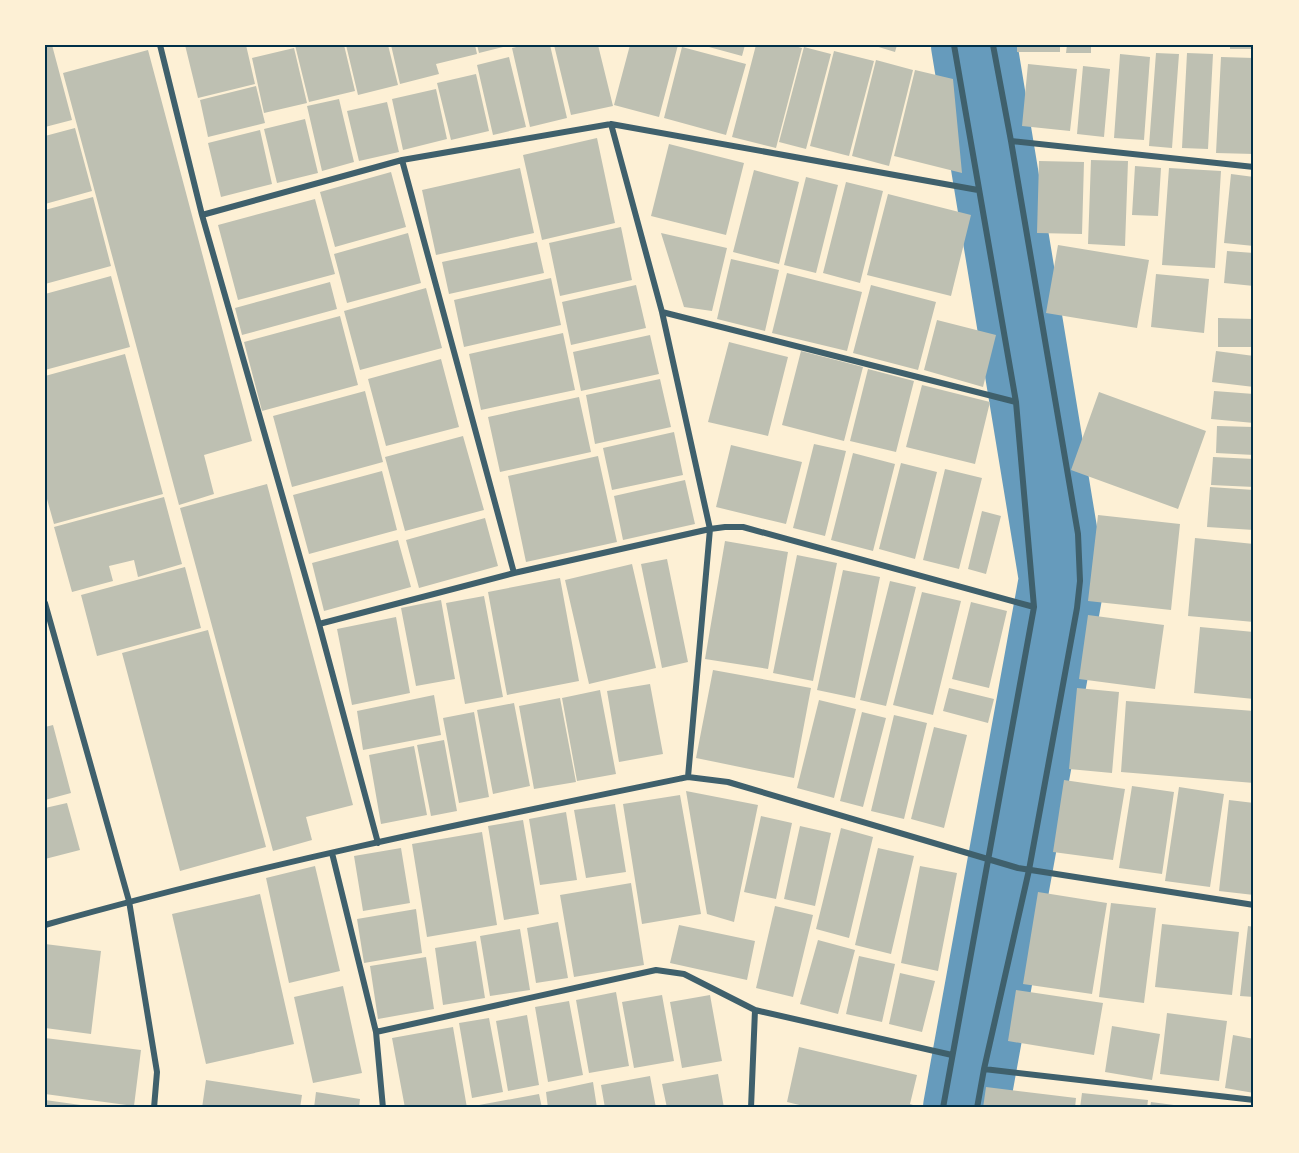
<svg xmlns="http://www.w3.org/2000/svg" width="1299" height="1153" viewBox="0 0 1299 1153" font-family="'IBM Plex Sans',sans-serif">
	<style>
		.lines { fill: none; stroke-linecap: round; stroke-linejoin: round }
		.river { stroke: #669bbc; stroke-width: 86 }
		.building { fill: #bec0b2 }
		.minor { stroke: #3f606c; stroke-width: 6 }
		.neatline { fill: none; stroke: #003049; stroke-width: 2 }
	</style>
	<rect width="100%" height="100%" fill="#fdf0d5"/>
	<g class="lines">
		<path class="river" d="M966 1108 1062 579 974 45"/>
	</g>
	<path class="building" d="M45 45H52L72 120 45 127Z
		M185 45H246L255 84 198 98Z
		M295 45H344L355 91 309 102Z
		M346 45H388L398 85 358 95Z
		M391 45H475L477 54 436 64 439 74 400 84Z
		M477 45H507V46L479 53Z
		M525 45H550L567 118 530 127 512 48Z
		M554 45H598L613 106 571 115Z
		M630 45H678L659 117 614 105Z
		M710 45H745L742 56 709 47Z
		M756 45H791L802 48 776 148 732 137Z
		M872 45H897L895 52Z
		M1017 45H1060V52H1017Z
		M1067 45H1091V53H1066Z
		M1230 45H1254V49H1230Z
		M682 47 746 64 726 135 664 118Z
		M804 47 831 54 806 149 779 142Z
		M294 48 307 103 264 113 252 58Z
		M148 50 252 441 204 455 214 494 179 505 63 73Z
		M834 51 874 61 849 156 810 146Z
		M1156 53 1179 54 1172 148 1149 146Z
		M1187 53 1213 54 1208 149 1182 148Z
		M1120 54 1150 57 1144 140 1114 138Z
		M509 57 526 127 493 135 477 65Z
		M1221 57 1254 58V154L1216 153Z
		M876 60 913 70 889 166 852 156Z
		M1028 64 1077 69 1070 131 1022 126Z
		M1083 66 1110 69 1104 137 1077 134Z
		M915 70 953 79 962 173 894 156Z
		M476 74 489 131 451 140 437 83Z
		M256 86 265 123 208 137 200 100Z
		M436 89 447 139 403 150 392 99Z
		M339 99 354 162 322 171 307 106Z
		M387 102 399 152 359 161 347 111Z
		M305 119 318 173 277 183 264 129Z
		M75 128 92 191 45 204V136Z
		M260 130 272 184 221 197 208 143Z
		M597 138 615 223 542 240 523 155Z
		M669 144 744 163 726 235 651 216Z
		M1091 160 1128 161 1125 246 1088 244Z
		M1039 161 1084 162 1082 234 1037 233Z
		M1135 166 1161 168 1158 216 1132 215Z
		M520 168 534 233 436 255 422 190Z
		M1169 168 1221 171 1215 268 1162 265Z
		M754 170 799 182 779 264 733 252Z
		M391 172 406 227 335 247 320 192Z
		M1231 174 1254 177V246L1224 243Z
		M806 177 838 185 816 273 784 265Z
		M846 182 883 191 860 283 823 273Z
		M888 194 971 215 951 296 867 275Z
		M93 197 111 266 45 284V210Z
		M315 199 335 274 238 300 218 225Z
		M621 227 632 280 560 296 549 243Z
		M408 233 421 283 347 303 334 254Z
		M661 233 727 248 712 311 684 307Z
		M537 242 544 273 449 294 442 262Z
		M1058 245 1149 260 1137 328 1046 313Z
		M1227 251 1254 253V286L1224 283Z
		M731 259 779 270 765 331 717 319Z
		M787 273 862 292 847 351 772 333Z
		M1156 274 1209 279 1204 333 1151 327Z
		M111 276 130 347 45 370V294Z
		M551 278 561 325 464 347 454 300Z
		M330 282 337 309 242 335 235 308Z
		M636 285 646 328 571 345 562 302Z
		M871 285 936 302 918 370 853 353Z
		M426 288 442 348 360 370 344 311Z
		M340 316 358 385 262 411 244 342Z
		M1218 318 1254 319V347H1218Z
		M937 320 996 335 983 387 924 370Z
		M563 333 575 390 481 410 469 354Z
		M650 335 659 374 581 391 573 352Z
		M729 342 788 357 768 436 708 422Z
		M801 351 863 367 844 441 782 425Z
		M1216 351 1254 356V387L1212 382Z
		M125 354 163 494 54 524 45 492V376Z
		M441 359 459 427 386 446 368 379Z
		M868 369 914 381 896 452 850 441Z
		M660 379 671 427 595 444 586 395Z
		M922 385 990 402 975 464 906 447Z
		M365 391 383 462 292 487 273 416Z
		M1214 391 1254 394V423L1211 419Z
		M1099 392 1206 431 1178 509 1071 470Z
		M579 397 591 452 500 472 488 417Z
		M1217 426 1254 427V455L1216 453Z
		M674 432 683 475 612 490 603 448Z
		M463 436 484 510 405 531 385 457Z
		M814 444 846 451 825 536 793 528Z
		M731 445 802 462 786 524 716 507Z
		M853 453 895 464 873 551 831 540Z
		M598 456 617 542 526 562 508 476Z
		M1213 457 1254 459V487L1211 485Z
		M901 463 937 472 915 559 879 549Z
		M945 469 982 478 959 569 923 560Z
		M382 471 397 530 309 554 293 495Z
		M685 480 695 524 623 540 614 496Z
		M267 484 353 805 306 817 312 840 273 851 180 508Z
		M1210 487 1254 490V530L1207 527Z
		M164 497 182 564 138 577 134 560 109 566 113 581 72 592 54 527Z
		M982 511 1001 516 986 574 968 569Z
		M1098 515 1180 524 1171 610 1088 601Z
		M485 518 498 566 419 588 406 540Z
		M1195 538 1254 544V622L1188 616Z
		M398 540 411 587 324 611 312 563Z
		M725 541 788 552 768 669 705 659Z
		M797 555 837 563 813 681 773 673Z
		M667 559 688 662 662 668 641 564Z
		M632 564 656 668 589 684 565 580Z
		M185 567 201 628 97 656 81 595Z
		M843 570 880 577 855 698 817 690Z
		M560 578 579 681 507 695 488 592Z
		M890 581 916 587 886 706 860 700Z
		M922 592 961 601 933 715 893 705Z
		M484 596 503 697 465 704 446 603Z
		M441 600 455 679 416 686 401 608Z
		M971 602 1007 611 989 688 952 679Z
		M1088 615 1164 625 1155 689 1079 679Z
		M396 617 410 693 352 705 337 629Z
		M1200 627 1254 632V699L1194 693Z
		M208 630 266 847 180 871 122 653Z
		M713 670 811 688 794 778 696 758Z
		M650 684 663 754 619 762 607 691Z
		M949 688 994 699 988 723 943 711Z
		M1077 688 1119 692 1112 773 1069 769Z
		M600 690 616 774 577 781 562 698Z
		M434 695 441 735 363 750 357 711Z
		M560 698 576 782 534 789 519 706Z
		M819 700 856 709 834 798 797 788Z
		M1126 701 1254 711V783L1121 772Z
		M514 703 530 786 493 794 477 710Z
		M474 712 489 797 459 803 443 718Z
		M862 712 886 718 863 807 840 801Z
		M894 715 927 723 904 819 871 811Z
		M53 725 71 793 45 800V727Z
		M934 727 967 735 944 828 911 819Z
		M444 740 457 811 431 816 417 745Z
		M414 746 427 815 381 824 369 755Z
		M1064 780 1125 789 1113 860 1053 852Z
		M1132 786 1174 792 1162 874 1119 868Z
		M1179 787 1224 794 1210 887 1165 881Z
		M686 791 758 805 734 922 707 914Z
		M680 795 701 914 642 924 623 804Z
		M1229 800 1254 803V895L1219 891Z
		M67 803 80 850 45 859V808Z
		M615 804 626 872 586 878 574 810Z
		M566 812 577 880 540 885 529 819Z
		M761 816 792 823 776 899 744 892Z
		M523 820 539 914 504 920 488 826Z
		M800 826 831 833 815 906 784 899Z
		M841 828 873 837 849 938 816 929Z
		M482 832 497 925 427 937 412 844Z
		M401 848 410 903 363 911 354 856Z
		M878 848 914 856 891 954 855 945Z
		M315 866 340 971 289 983 266 878Z
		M920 866 957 873 938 971 901 963Z
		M631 883 644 965 574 977 560 895Z
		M1038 892 1107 903 1092 994 1023 984Z
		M260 894 294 1044 206 1064 172 914Z
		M1111 903 1156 908 1144 1003 1099 997Z
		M775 906 813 915 793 997 756 988Z
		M416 909 422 953 364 963 357 919Z
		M558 922 568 978 536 983 527 928Z
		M1162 924 1239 932 1232 995 1155 987Z
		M679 925 755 941 747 980 670 963Z
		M1248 926 1254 927V997L1240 996Z
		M520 929 530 990 490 996 480 936Z
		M818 940 855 950 838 1014 800 1004Z
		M476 941 485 998 443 1005 435 948Z
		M45 944 101 951 91 1034 45 1028Z
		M859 956 895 964 882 1022 846 1014Z
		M426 957 434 1009 378 1019 370 966Z
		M900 973 935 981 922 1032 889 1024Z
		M343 986 362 1073 313 1083 294 997Z
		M1016 990 1103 1003 1094 1055 1008 1041Z
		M616 992 629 1066 589 1073 576 1000Z
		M662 995 674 1061 634 1068 622 1002Z
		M710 995 722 1061 682 1068 670 1002Z
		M569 1001 583 1075 548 1082 535 1007Z
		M1167 1013 1227 1021 1219 1081 1160 1074Z
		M527 1015 539 1085 508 1091 496 1021Z
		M489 1018 503 1092 472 1098 459 1023Z
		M1112 1026 1160 1034 1152 1080 1105 1072Z
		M453 1027 467 1108H405L392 1038Z
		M1233 1035 1254 1039V1093L1225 1088Z
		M45 1038 141 1050 134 1106 45 1094Z
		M799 1047 917 1075 910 1104 922 1108H812L787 1102Z
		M718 1074 724 1108H667L662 1084Z
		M650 1076 656 1108H605L601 1085Z
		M206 1080 302 1095 300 1108H202Z
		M593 1082 597 1108H548L546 1092Z
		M986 1087 1076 1098 1075 1108H983Z
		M316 1092 360 1099 359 1108H314Z
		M1082 1093 1148 1100 1147 1108H1080Z
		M539 1094 542 1108H480L479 1105Z
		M45 1100 95 1107V1108H45Z
		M1151 1102 1189 1107V1108H1150Z"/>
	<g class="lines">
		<path class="minor" d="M160 45 202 215 319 624 378 843
			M611 124 662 312 710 529 688 777
			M1011 141 1254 167
			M402 160 514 573
			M202 215 402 160 611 124 978 190
			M662 312 1016 402
			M45 603 129 901 157 1072 154 1108
			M319 624 514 573 710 529 725 527H743L1034 607
			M332 853 376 1032 383 1108
			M45 925C257 865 473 821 688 777L728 782 1018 868 1254 905
			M376 1032 656 970 684 974 755 1010 952 1055
			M984 1069 1254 1100
			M751 1108 755 1010
			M943 1108 1034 607 1016 402 954 45
			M977 1108 984 1069 1029 870 1077 608 1080 581 1078 534 1011 141 993 45"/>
	</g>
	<rect width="1299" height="1153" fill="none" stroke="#fdf0d5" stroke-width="93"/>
	<rect x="46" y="46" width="1206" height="1060" class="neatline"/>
</svg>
